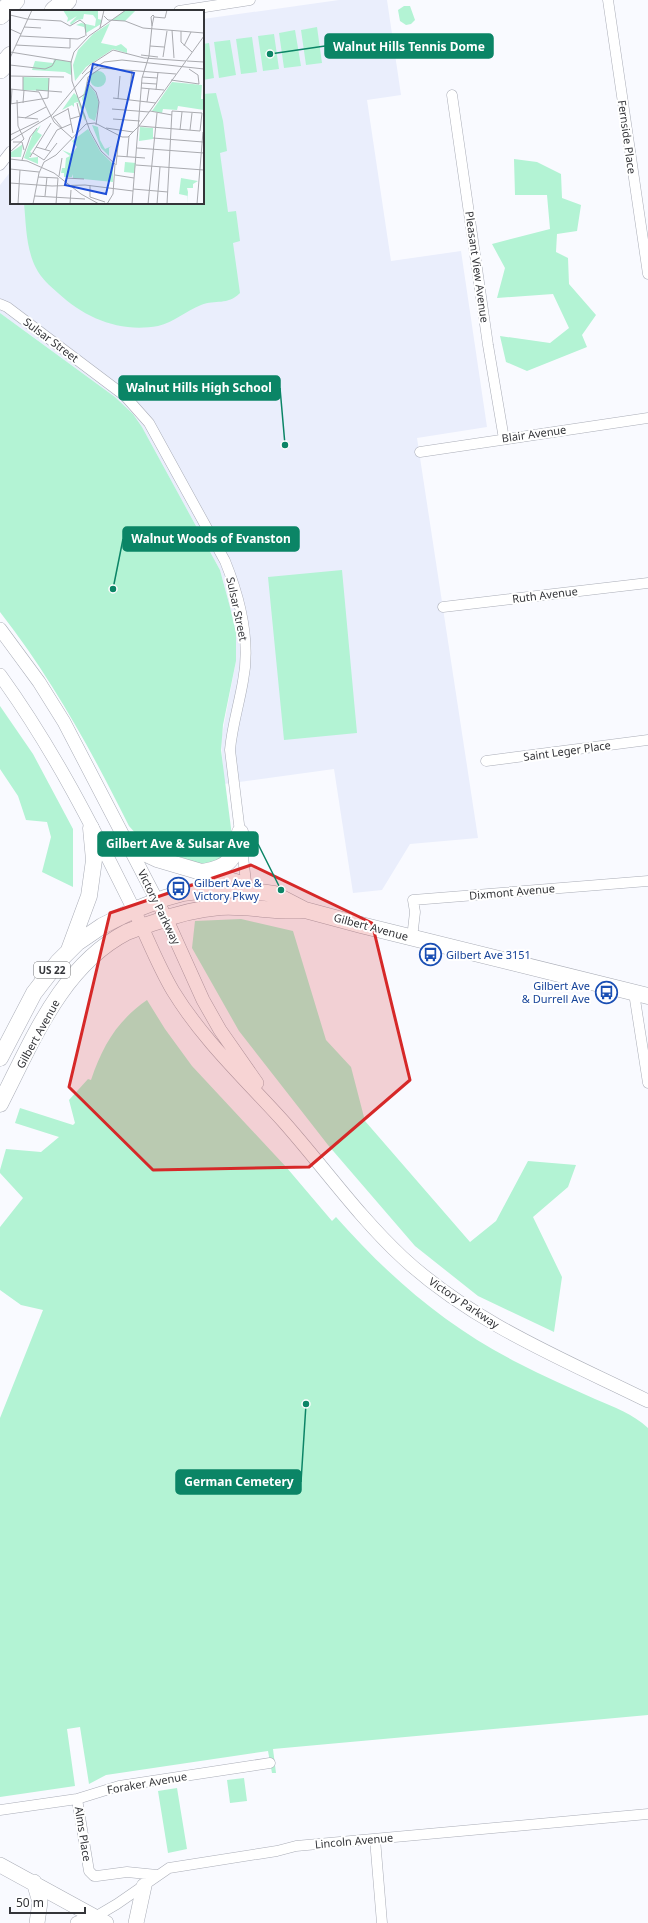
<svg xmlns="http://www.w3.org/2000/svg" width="648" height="1923" viewBox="0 0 648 1923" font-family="'Noto Sans',sans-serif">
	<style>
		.built { fill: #eaeefc }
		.green { fill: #b3f3d4 }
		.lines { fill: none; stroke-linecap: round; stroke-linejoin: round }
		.minor-casing { stroke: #aaadb7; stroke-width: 11 }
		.tertiary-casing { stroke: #aaadb7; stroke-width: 14 }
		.secondary-casing { stroke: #aaadb7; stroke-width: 16 }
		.primary-casing { stroke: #aaadb7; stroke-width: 17 }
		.motorway-casing { stroke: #aaadb7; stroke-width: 20 }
		.minor { stroke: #fff; stroke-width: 10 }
		.tertiary { stroke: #fff; stroke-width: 13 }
		.secondary { stroke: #fff; stroke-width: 15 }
		.primary { stroke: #fff; stroke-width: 16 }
		.motorway { stroke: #fff; stroke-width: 19 }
		.marked { fill: #d62828; fill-opacity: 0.2; stroke: #d62828; stroke-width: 3; stroke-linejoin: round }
		.labels { text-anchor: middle; stroke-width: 4; stroke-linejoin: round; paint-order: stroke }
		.shield { fill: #fff; stroke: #717274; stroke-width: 1 }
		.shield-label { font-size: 10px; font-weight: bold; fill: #343539 }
		.street-label { font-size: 11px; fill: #343539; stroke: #fff }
		.transit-label { font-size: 11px; fill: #164399; stroke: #fff; text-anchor: start }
		.inset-road { fill: none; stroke: #aaabb0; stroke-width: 1 }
		.view { fill: #1d4ed8; fill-opacity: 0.15; stroke: #1d4ed8; stroke-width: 2 }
		.inset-edge { fill: none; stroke: #343539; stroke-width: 2 }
		.leader { fill: none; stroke: #0b8566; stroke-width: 1.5 }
		.callout-dot { fill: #0b8566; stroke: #fff; stroke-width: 1.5 }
		.callout { fill: #0b8566; stroke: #0b8566; stroke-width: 1.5 }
		.callout-label { font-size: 12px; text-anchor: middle; font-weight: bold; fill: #fff }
	</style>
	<rect width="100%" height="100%" fill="#f9faff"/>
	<path class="built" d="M339 0H387L401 95 367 100 391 261 461 251 487 427 417 438 478 838 410 844 382 890 353 893 334 769 224 784 221 740 236 661V633L230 607 220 570 142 427 133 414 115 397 0 313V185L11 171V203H203V19Z"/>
	<path class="green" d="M404 6H410L415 20 411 24 406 25 400 21 398 10Z
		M317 27 322 63 306 65 301 30Z
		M295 30 301 66 284 68 279 33Z
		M274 34 279 69 263 71 258 36Z
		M418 34 420 52 404 54 402 36Z
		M252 37 257 72 241 74 236 39Z
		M230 40 236 75 219 78 214 42Z
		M209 43 214 78 203 80V44Z
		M216 93 223 121 227 151 220 153 228 212 236 211 240 241 233 243 240 293C227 306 216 299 201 305 186 311 174 322 158 326 120 333 85 318 58 293 50 286 41 278 36 268 26 249 26 224 24 203H203V94Z
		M514 159 537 162 561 174 562 198 581 205 577 231 557 234 556 252 568 258 569 284 596 315 582 335 587 347 527 371 506 362 500 336 550 343 569 328 553 294 497 298 505 268 492 244 550 229 547 195H515Z
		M0 313 115 397 133 414 142 427 220 570 230 607 236 633V661L223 725 221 750 232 836 228 837C228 850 220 864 205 864 196 864 186 859 178 856 168 854 157 852 149 846 142 840 135 833 129 826 91 750 53 680 0 612Z
		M342 570 357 733 284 740 268 577Z
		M0 706 33 754 73 829V887L42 872 51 837 47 822 26 820 18 796 0 769Z
		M241 919 293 931 326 1040 351 1067 365 1121 470 1242 496 1221 528 1161 576 1165 568 1187 533 1217 562 1277 554 1332 478 1296 415 1246 328 1145 239 1031 192 948 195 921Z
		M147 1000 165 1029 192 1066 287 1168 332 1221 336 1217C389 1277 447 1327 518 1363 543 1376 569 1387 595 1399 614 1407 633 1414 648 1428V1715L273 1749 276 1773H272L268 1751 106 1775 89 1784 80 1727 67 1729 75 1786 0 1797V1418L43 1310 21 1305 0 1290V1227L23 1198 0 1173V1170L6 1149 41 1152 59 1137 15 1123 20 1108 73 1125 75 1123 69 1100 88 1079 91 1080C103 1045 117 1021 147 1000Z
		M244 1778 247 1801 230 1803 227 1780Z
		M177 1788 187 1849 168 1853 158 1791Z"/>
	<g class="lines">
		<defs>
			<path id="minor" d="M608 0 648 274
				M179 11 250 0
				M452 95 488 345 504 439
				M0 165 11 151
				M0 304 7 307 125 396 149 423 225 561C240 598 251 641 243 681 239 705 232 726 230 750L247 890
				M420 452 648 418
				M443 607 648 583
				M486 761 648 740
				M412 938 415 912 413 900 648 881
				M634 993 648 1083
				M77 1799 89 1871 94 1876H97L127 1872 157 1875
				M0 1810 77 1799 119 1786 270 1763
				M375 1839 382 1923
				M95 1917 117 1904 169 1868 277 1851 296 1846 648 1814"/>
			<path id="tertiary" d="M0 629 39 682 64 722 166 918 203 1000 220 1030 257 1083
				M0 675C53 748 94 829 134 910 147 937 158 966 173 991 203 1040 245 1079 283 1121 323 1166 358 1216 402 1257 473 1323 563 1359 648 1401
				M77 1923 95 1917"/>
			<path id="secondary" d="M0 1865 106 1923
				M34 1882 40 1902 37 1923
				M136 1923 144 1886"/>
			<path id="primary" d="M127 845 157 859 242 884
				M203 872C231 867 235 858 240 832
				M69 950 89 896 94 860 91 828
				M0 1058 34 993 58 962 77 943 102 926 134 910 165 898 183 893 214 889H239L274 894 305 910 361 925 648 996
				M0 1104C32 1042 61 966 127 932 136 928 147 925 156 922 177 914 198 909 220 907 249 905 276 913 305 910"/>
			<path id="motorway" d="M54 11 67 0
				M0 15 15 0
				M0 69 11 56"/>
		</defs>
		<use href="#minor" class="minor-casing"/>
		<use href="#tertiary" class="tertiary-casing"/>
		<use href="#secondary" class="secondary-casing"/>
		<use href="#primary" class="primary-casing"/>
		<use href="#motorway" class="motorway-casing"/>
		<use href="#minor" class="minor"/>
		<use href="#tertiary" class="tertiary"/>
		<use href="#secondary" class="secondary"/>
		<use href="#primary" class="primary"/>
		<use href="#motorway" class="motorway"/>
	</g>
	<path class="marked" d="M251 865 372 923 410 1080 309 1167 153 1170 69 1087 110 913Z"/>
	<defs>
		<symbol id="bus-ring" viewBox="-11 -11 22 22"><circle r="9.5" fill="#fff" stroke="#1a4fb4" stroke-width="1.5"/><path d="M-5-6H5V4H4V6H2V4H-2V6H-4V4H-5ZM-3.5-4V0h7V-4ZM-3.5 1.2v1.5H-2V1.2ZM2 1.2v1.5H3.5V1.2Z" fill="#1a4fb4"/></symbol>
	</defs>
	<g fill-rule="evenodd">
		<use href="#bus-ring" x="166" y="876" width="25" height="25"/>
		<use href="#bus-ring" x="418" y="942" width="25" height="25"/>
		<use href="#bus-ring" x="594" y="980" width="25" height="25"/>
	</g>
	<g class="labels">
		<rect class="shield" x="34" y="962" width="36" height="16" rx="3"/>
		<g class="shield-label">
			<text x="52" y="974">US 22</text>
		</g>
		<g class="street-label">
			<text transform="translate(627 137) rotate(82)" y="4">Fernside Place</text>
			<text transform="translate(477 267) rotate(82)" y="4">Pleasant View Avenue</text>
			<text transform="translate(51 340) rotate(37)" y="4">Sulsar Street</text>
			<text transform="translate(534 434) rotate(-8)" y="4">Blair Avenue</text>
			<text transform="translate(545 595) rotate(-7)" y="4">Ruth Avenue</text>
			<text transform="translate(237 609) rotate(78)" y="4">Sulsar Street</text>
			<text transform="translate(567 751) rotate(-8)" y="4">Saint Leger Place</text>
			<text transform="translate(512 892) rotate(-5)" y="4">Dixmont Avenue</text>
			<text transform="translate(159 907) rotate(64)" y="4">Victory Parkway</text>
			<text transform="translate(371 927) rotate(15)" y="4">Gilbert Avenue</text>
			<text transform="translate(38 1034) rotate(-61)" y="4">Gilbert Avenue</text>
			<text transform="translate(464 1303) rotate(34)" y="4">Victory Parkway</text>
			<text transform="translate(147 1783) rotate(-10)" y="4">Foraker Avenue</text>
			<text transform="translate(83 1834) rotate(81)" y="4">Alms Place</text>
			<text transform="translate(354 1841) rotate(-5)" y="4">Lincoln Avenue</text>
		</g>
		<g class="transit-label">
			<text x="194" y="887">Gilbert Ave &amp;<tspan x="194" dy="13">Victory Pkwy</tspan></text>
			<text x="446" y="959">Gilbert Ave 3151</text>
			<text x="590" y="990" text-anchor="end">Gilbert Ave<tspan x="590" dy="13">&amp; Durrell Ave</tspan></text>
		</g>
	</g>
	<g transform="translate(10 10)">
		<rect width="194" height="194" fill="#f9faff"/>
		<path d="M53 0H88V9L92 10 91 14 76 23 74 17 66 15 71 13 85 16 86 9 83 5 74 4 73 9 67 10 61 15 60 13 67 6 57 12 58 8ZM116 0H126L115 11 102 10ZM100 13 91 33 106 36 111 34 117 39V43L103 39 76 57 65 71 63 55 68 40 83 24ZM44 49 61 52V65L55 62 22 60 25 51 43 53ZM80 69a8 8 0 1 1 16 0a8 8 0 1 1-16 0ZM13 67 39 68V81L13 80ZM162 72 192 75 191 89H194V100L168 96 167 100 153 99 152 103 142 101ZM77 73 85 82 89 93 85 111 79 108 72 89ZM64 83 68 87 76 107 75 111 68 92 64 93V97L62 95 52 100ZM31 115 27 122 32 125 20 142 22 143 19 148 28 147V154L14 148 23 123ZM82 115 88 117 90 130 95 139 102 136 99 138V146L91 138ZM130 117 143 118V129L129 131ZM78 119 90 141 103 154V172L63 168V164L62 167H54V163H51L52 158H55L56 148 60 146 52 140 62 144 67 137 62 131ZM13 134 11 147H0V143ZM115 152 126 153 124 163 114 162ZM171 168 188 171 183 174V178H177L178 182 177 194 178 186 169 184Z" fill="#b3f3d4"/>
		<path class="inset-road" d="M0 5 17 9 51 11 60 16 70 10 75 14 76 26M143 5 144 6 142 16 141 7ZM94 6 98 10 115 11 133 18 194 23M144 7 155 8 157 0M14 17 31 18M90 18 94 0M0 19 11 24M162 20 164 48M171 21V32L182 42M10 26 68 29 75 26M6 35 60 38V28M140 36 154 37M174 36 181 22M0 42 62 52M131 45 148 47M153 47 157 21M0 48 22 0M177 51 194 52M0 55 35 59 42 56 46 49M179 59 188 65 189 74M72 64 80 55 103 40 134 48 176 51M0 66 54 67M132 67 147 68M161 70 189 74M77 72 86 82 89 92 86 115M131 73 147 74M131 78 154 80M0 79 29 82 44 112 62 128M13 80V67M26 80 52 82M146 80 148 62M69 88 75 84 78 67 91 58 166 64M103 88 146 93M108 89 110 66M119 90 122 60M137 92 139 79M13 93 14 80M0 94 38 88 39 68M1 94 2 79M58 98 63 123M102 99 139 102M140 101 162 105M7 107 28 109M15 108 36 97M60 109 70 106 67 93M103 109 130 111M129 116 190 121M52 118 43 107 58 99M96 118 123 122M170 120 172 102M180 120 182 103M0 125 29 111M143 128 193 132M0 131 42 105 76 64 94 52 112 50 194 59M3 132H12L14 140M26 137 40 141M127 138 194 143M35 140 47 120 61 114M0 142 14 129 8 116 7 90M23 143 34 150M107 146 135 148M20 147 41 113M117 147 119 126M0 149 17 151 44 163 71 184 89 194M12 150 20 127 27 118M34 150 47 133M106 155 109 126M126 155 194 160M0 159 29 162M105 165 124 168M49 166 52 148M28 167 48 168 46 194M56 168 74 169M0 173 42 176 75 175 123 181M80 175V187L95 192M123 179 158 182M25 186 75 189M35 186 37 167M8 194 10 160M23 194 29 163 34 152 46 145 76 114 85 113 112 127H118L129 116 194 26M60 194 61 180M97 194 103 184 105 154 91 141 80 121 62 71 61 52 64 42 79 26 116 0M122 194 132 68 139 46 142 16M138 194 147 103M147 194 150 157M157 194 162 101 192 103 190 121M187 194 193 122"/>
		<path class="view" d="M83 54 124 63 96 184 55 175Z"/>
		<rect width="194" height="194" class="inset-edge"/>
	</g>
	<path class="leader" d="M270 54L325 46M285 445L280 388M113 589L123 539M281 890L258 844M306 1404L301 1482"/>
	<g class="callout-dot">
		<circle cx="270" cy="54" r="4"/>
		<circle cx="285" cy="445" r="4"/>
		<circle cx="113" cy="589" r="4"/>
		<circle cx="281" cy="890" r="4"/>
		<circle cx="306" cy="1404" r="4"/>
	</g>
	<g class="callout">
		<rect x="325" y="34" width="168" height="24" rx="4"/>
		<rect x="119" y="376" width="161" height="24" rx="4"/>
		<rect x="123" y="527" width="176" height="24" rx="4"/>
		<rect x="98" y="832" width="160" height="24" rx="4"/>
		<rect x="176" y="1470" width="125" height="24" rx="4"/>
	</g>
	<g class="callout-label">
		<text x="409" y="51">Walnut Hills Tennis Dome</text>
		<text x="199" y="392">Walnut Hills High School</text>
		<text x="211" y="543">Walnut Woods of Evanston</text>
		<text x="178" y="848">Gilbert Ave &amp; Sulsar Ave</text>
		<text x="239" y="1486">German Cemetery</text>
	</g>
	<path d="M10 1907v6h75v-6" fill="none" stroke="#343539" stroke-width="2"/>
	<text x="16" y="1907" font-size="12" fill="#343539" stroke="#ffffff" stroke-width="3" paint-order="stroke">50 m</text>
</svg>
